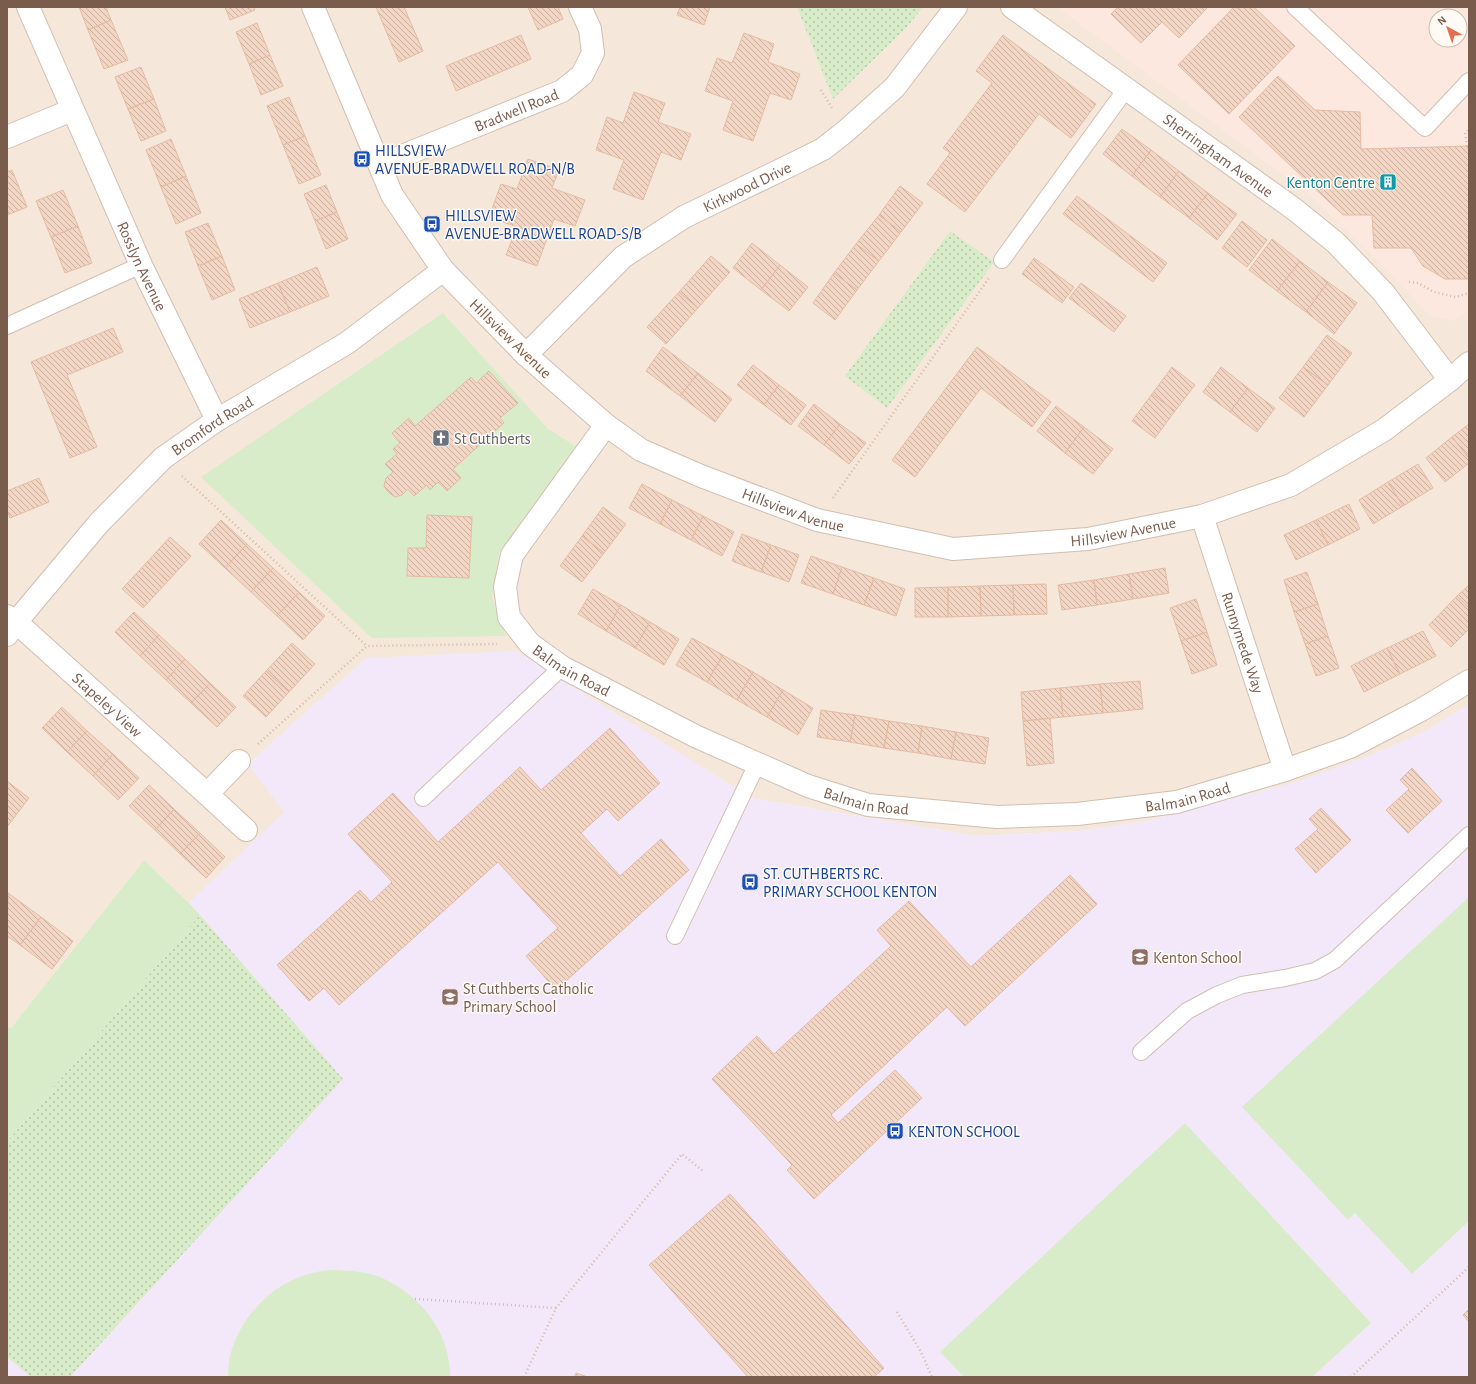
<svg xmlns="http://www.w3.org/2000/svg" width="1476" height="1384" viewBox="0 0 1476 1384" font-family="'Alegreya Sans',sans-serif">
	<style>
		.residential { fill: #f5e8da; fill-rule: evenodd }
		.commercial { fill: #fde8e0; fill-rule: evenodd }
		.education { fill: #f3e8fa }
		.grass { fill: #d8ecc9 }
		.park { fill: url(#park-dots) }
		.building { fill: url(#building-back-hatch); stroke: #e6bba3 }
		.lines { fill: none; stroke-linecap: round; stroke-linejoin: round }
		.service-casing { stroke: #d1beb0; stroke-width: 18 }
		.minor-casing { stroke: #d1beb0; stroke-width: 24 }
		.tertiary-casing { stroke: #d1beb0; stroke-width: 24 }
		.path { stroke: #d9b8a5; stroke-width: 2.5; stroke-dasharray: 1 3; stroke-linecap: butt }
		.service { stroke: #fff; stroke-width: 16 }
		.minor { stroke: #fff; stroke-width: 22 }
		.tertiary { stroke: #fff; stroke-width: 22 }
		.labels { text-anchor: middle; stroke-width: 3; stroke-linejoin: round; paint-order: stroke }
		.street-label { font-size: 16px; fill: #7a5c4d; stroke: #fffaf3 }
		.transit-label { font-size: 16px; fill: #164399; stroke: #fffaf3; text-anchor: start }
		.culture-label { font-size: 16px; fill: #0d838f; stroke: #fffaf3; text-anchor: end }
		.worship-label { font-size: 16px; fill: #5b616d; stroke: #fffaf3; text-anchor: start }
		.education-label { font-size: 16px; fill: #785e54; stroke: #fffaf3; text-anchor: start }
	</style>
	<defs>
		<pattern id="park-dots" width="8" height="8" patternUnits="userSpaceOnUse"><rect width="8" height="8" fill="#d8ecc9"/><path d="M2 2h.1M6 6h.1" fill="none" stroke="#b4c2a5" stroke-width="1.8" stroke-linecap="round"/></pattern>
		<pattern id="building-back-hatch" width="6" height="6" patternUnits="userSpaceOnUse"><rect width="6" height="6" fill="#f3d5c3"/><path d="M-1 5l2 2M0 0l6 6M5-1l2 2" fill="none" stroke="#cab0a1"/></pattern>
	</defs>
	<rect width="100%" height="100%" fill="#fdf6ec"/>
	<path class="residential" d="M7 7H1469V798L1229 799 1142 822 1078 831 977 836 752 798 285 812 189 903 144 860 11 1028 7 1025ZM1436 16H1460V40H1436Z"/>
	<path class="commercial" d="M1057 7H1469V311L1453 321 1429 315 1373 256 1304 190ZM1436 16H1460V40H1436Z"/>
	<path class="education" d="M516 651 752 798 977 836 1078 831 1142 822 1230 799 1302 780 1373 754 1425 731 1469 704V1377H7V1142L200 915 189 903 284 812 248 764 366 658Z"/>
	<path class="grass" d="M443 313 548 429 577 447 499 553 492 598 506 636 372 638 201 477Z
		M144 860 189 903 200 915 7 1142V1026L11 1028Z
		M1469 897V1221L1412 1274 1355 1213 1348 1220 1242 1107Z
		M1185 1123 1371 1323 1312 1377H964L940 1352Z
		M338 1270C353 1271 367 1272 380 1277 420 1294 451 1333 450 1377H228C228 1370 229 1362 230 1356 241 1314 275 1280 317 1272 324 1270 331 1270 338 1270Z"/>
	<path class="park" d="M797 7H923L906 28 833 99Z
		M950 231 994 262 887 408 845 376Z
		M200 915 343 1079 70 1377H31L7 1357V1142Z"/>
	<path class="building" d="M79 7H106L111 20 88 30Z
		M225 7H254L255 10 230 20Z
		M376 7H404L423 51 399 62Z
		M528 7H558L563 19 538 30Z
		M680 7H710L704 25 677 15Z
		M1118 7H1208L1179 38 1162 22 1141 43 1111 14Z
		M1234 7H1254L1295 46 1229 114 1178 65Z
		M111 20 128 60 104 69 88 30Z
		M257 23 270 55 249 64 236 32Z
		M744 33 774 44 768 62 800 74 791 100 770 93 753 141 723 130 733 101 705 91 717 58 732 63Z
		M521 35 531 59 456 91 446 66Z
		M1003 35 1096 104 1071 138 1039 114 965 212 927 184 950 153 943 148 992 83 976 71Z
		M270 55 283 86 261 95 249 64Z
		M141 67 154 99 128 109 115 77Z
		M1278 76 1315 110 1360 112 1361 149 1469 146V279H1445L1423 266 1411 248H1374L1372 215H1343L1239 117Z
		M634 92 665 103 658 122 691 134 681 160 661 152 643 200 613 189 624 160 596 150 607 117 623 123Z
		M289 97 305 136 283 145 267 106Z
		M154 99 166 131 141 141 128 109Z
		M1122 129 1151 150 1132 176 1103 154Z
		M305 136 321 175 299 184 283 145Z
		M171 139 186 176 161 187 146 150Z
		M1151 150 1179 171 1160 197 1132 176Z
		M528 159 559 170 552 188 585 200 575 226 554 219 537 266 506 255 517 227 489 217 501 184 517 189Z
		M12 170 27 207 7 215V172Z
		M1179 171 1208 193 1189 218 1160 197Z
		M186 176 201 213 176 224 161 187Z
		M326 185 337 212 315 221 304 194Z
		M900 186 923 203 901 232 879 215Z
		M63 190 78 226 51 237 36 201Z
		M1208 193 1237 214 1217 240 1189 218Z
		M1077 196 1167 263 1153 282 1063 214Z
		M337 212 348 239 326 249 315 221Z
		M879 215 901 232 879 261 856 244Z
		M1242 221 1267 240 1247 267 1222 248Z
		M208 223 222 256 198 266 185 232Z
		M78 226 92 263 65 273 51 237Z
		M1272 239 1300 261 1277 291 1249 270Z
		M752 243 780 265 761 290 733 268Z
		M856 244 879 261 857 290 834 273Z
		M222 256 235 290 212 300 198 266Z
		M711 256 730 272 698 308 679 292Z
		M1034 258 1074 287 1062 303 1022 274Z
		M1300 261 1328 282 1306 312 1277 291Z
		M780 265 808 287 789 311 761 290Z
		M317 267 329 296 290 312 278 283Z
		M834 273 857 290 835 320 813 303Z
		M1328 282 1357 303 1334 334 1306 312Z
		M278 283 290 312 250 328 239 299Z
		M1081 283 1126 316 1114 332 1069 298Z
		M679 292 698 308 666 344 647 327Z
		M113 328 123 352 67 375 97 447 70 458 31 362Z
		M1327 335 1352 353 1328 385 1303 367Z
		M663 347 698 373 680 396 646 371Z
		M977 347 1051 402 1032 427 981 388 915 477 892 460Z
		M753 365 779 385 764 405 737 385Z
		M1172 367 1195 385 1175 411 1152 394Z
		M1221 367 1248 388 1230 412 1203 392Z
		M1303 367 1328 385 1304 417 1279 398Z
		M489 371 518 403 500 418 504 423 453 469 461 478 447 491 438 482 430 490 427 485 414 496 408 489 402 495 395 497 388 492 384 486 386 478 393 472 385 464 397 454 393 449 400 443 392 433 409 418 415 426 471 377 476 383Z
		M698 373 732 399 715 422 680 396Z
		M779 385 806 405 791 425 764 405Z
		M1248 388 1275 408 1257 432 1230 412Z
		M1152 394 1175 411 1155 438 1132 421Z
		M814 404 840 424 824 445 798 426Z
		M1056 406 1084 427 1065 453 1037 431Z
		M840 424 866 443 849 464 824 445Z
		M1469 424V458L1452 437Z
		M1084 427 1113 449 1093 474 1065 453Z
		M1452 437 1469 458V463L1445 482 1426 458Z
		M1418 464 1433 488 1403 506 1388 482Z
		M39 478 49 502 10 518 7 510V491Z
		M1388 482 1403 506 1373 524 1359 500Z
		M642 484 672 500 660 524 629 508Z
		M672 500 703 516 691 540 660 524Z
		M1349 504 1360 529 1328 545 1316 520Z
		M603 507 626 524 604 553 582 536Z
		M427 515 472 517 469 578 407 576 408 548H426Z
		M703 516 734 532 722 556 691 540Z
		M221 520 247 544 225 568 199 544Z
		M1316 520 1328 545 1296 560 1284 535Z
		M742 534 771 545 761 572 732 561Z
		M582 536 604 553 582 582 560 566Z
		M170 537 191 556 168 581 147 562Z
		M247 544 273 568 251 592 225 568Z
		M771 545 799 555 789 582 761 572Z
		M811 556 842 567 833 594 801 583Z
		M147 562 168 581 143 608 122 589Z
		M842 567 874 578 864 605 833 594Z
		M273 568 299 592 277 616 251 592Z
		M1165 568 1169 593 1133 599 1129 574Z
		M1307 572 1318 604 1294 612 1284 580Z
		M1129 574 1133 599 1097 605 1094 580Z
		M874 578 905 589 896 616 864 605Z
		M1094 580 1097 605 1062 610 1058 585Z
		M1046 584 1047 614 1014 615 1013 585Z
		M1013 585 1014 615 981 616 980 586Z
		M1469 585V608L1457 596Z
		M980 586 981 616 948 617V587Z
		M948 587V617H915V588Z
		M593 589 621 605 606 631 578 614Z
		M299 592 325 616 303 640 277 616Z
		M1457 596 1469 608V629L1451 647 1429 625Z
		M1196 599 1207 632 1181 641 1170 608Z
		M1318 604 1328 636 1305 644 1294 612Z
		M621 605 650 622 635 648 606 631Z
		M134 612 159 635 140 656 115 632Z
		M650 622 679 639 664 665 635 648Z
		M1423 631 1436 656 1400 674 1387 648Z
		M1207 632 1217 665 1192 674 1181 641Z
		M159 635 185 659 166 680 140 656Z
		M1328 636 1339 668 1316 676 1305 644Z
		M692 638 723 655 707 682 676 665Z
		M292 643 315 664 289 692 266 671Z
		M1387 648 1400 674 1364 692 1351 666Z
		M723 655 753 672 737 700 707 682Z
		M185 659 210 683 191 703 166 680Z
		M266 671 289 692 266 717 243 696Z
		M753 672 783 690 767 717 737 700Z
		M1140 681 1143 709 1103 713 1100 684Z
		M210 683 236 707 217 727 191 703Z
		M1100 684 1103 713 1063 717 1060 688Z
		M1060 688 1063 717 1023 721 1021 692Z
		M783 690 813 708 798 735 767 717Z
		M62 707 87 731 67 752 42 728Z
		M821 710 855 715 850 742 817 737Z
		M855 715 889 721 884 748 850 742Z
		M1050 718 1054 763 1027 766 1023 721Z
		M889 721 922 726 918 753 884 748Z
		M922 726 956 732 951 759 918 753Z
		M610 728 660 783 618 821 607 809 581 833 620 876 661 839 689 870 556 990 526 956 558 928 498 862 339 1005 324 988 309 1001 277 965 360 890 371 902 392 882 348 834 393 793 438 842 520 767 541 790Z
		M87 731 113 754 93 776 67 752Z
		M956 732 989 738 985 764 951 759Z
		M113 754 139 778 118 800 93 776Z
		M1412 768 1442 801 1408 833 1386 810 1409 789 1400 780Z
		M7 781 29 798 7 827Z
		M149 785 174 809 155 830 129 806Z
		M1321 808 1351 840 1316 873 1295 849 1318 829 1309 819Z
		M174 809 200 833 180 854 155 830Z
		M200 833 225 857 206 878 180 854Z
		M1070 875 1097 904 965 1026 947 1007 831 1115 838 1123 895 1070 922 1098 814 1199 787 1170 792 1165 712 1079 757 1036 774 1054 891 946 877 930 909 901 971 967Z
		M8 893 41 917 20 945 7 936Z
		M41 917 73 941 52 969 20 945Z
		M730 1194 884 1368 874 1377H748L649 1265Z
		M1469 1309V1322L1463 1315Z
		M576 1373 588 1377H574Z"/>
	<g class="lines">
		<defs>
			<path id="service" d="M1295 7 1341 50 1425 128 1469 81
				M1002 260 1126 89
				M7 326 141 265
				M423 798 562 667
				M675 936 757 764
				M1141 1052 1187 1011 1217 995 1242 985 1285 978 1315 971 1335 960 1469 835"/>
			<g id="minor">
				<path id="s1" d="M28 7 141 265 217 420"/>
				<path id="s2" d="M1012 7 1294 209 1336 243 1383 292 1450 380"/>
				<path d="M7 137 72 110"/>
				<path id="s3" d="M380 165 562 91 582 75 593 53 590 29 580 7"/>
				<path id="s4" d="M526 355 606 425 641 450 701 476 817 520 953 549 1088 539 1202 516 1291 485 1384 430 1450 380 1469 363"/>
				<path id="s5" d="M606 425 512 555 505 587 509 617 530 644 562 667 695 736 808 786 868 805 997 817 1077 814 1177 802 1285 770 1350 747 1421 710 1469 681"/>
				<path id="s6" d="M1202 516 1285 770"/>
				<path id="s7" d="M7 616 16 622 207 794 246 830"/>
				<path id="s8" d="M7 635 16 622 99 523 163 458 217 420 347 343 443 270"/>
				<path d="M207 794 239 761"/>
			</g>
			<g id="tertiary">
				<path id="s9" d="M313 7 392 195 443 270 526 355 623 257 684 217 793 164 823 149 846 131 895 87 956 7"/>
			</g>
		</defs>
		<use href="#service" class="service-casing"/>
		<use href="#minor" class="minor-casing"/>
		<use href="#tertiary" class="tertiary-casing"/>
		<path class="path" d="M821 90 832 108
			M1467 146 1465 133 1469 129
			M1409 282 1418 283 1434 292 1455 297 1469 293
			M182 476 367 646
			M833 498 989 278
			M258 744 367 646 497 644
			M415 1299 556 1308
			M897 1312 921 1352 932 1377
			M524 1377 556 1308 682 1154 703 1171
			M1351 1377 1469 1267"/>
		<use href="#service" class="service"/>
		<use href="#minor" class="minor"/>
		<use href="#tertiary" class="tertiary"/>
	</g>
	<defs>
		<symbol id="bus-square" viewBox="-11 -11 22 22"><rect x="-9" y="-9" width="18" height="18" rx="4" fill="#1a4fb4" stroke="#fffaf3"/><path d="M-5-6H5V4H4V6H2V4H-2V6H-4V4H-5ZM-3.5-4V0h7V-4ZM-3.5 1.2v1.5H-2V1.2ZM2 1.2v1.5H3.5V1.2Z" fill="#fff"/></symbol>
		<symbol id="building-square" viewBox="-11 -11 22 22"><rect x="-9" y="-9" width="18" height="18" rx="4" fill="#0f9aa8" stroke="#fffaf3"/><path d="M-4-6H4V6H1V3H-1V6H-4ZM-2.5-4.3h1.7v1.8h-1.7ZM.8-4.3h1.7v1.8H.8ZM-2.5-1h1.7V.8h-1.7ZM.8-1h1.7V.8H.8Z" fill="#fff"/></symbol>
		<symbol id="church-square" viewBox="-11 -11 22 22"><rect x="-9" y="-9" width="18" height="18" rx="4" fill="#6b7280" stroke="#fffaf3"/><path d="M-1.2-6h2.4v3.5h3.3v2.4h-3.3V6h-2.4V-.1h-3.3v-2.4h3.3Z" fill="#fff"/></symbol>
		<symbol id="school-square" viewBox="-11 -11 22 22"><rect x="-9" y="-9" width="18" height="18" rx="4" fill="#8d6e63" stroke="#fffaf3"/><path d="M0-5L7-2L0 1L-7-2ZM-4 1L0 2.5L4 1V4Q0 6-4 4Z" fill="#fff"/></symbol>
	</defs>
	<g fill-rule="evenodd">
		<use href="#bus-square" x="352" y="149" width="20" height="20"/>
		<use href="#building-square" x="1378" y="172" width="20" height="20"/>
		<use href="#bus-square" x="422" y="214" width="20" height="20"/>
		<use href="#church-square" x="431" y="428" width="20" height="20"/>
		<use href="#bus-square" x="740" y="872" width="20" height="20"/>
		<use href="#school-square" x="1130" y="947" width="20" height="20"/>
		<use href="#school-square" x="440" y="987" width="20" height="20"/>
		<use href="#bus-square" x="885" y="1121" width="20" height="20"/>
	</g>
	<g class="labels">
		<g class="street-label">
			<text dy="6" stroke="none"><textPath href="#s3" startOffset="147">Bradwell Road</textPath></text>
			<text dy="6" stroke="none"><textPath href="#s2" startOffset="254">Sherringham Avenue</textPath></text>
			<text dy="6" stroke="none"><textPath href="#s9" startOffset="694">Kirkwood Drive</textPath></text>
			<text dy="6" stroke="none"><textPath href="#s1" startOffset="283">Rosslyn Avenue</textPath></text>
			<text transform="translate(511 338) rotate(44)" y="6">Hillsview Avenue</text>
			<text dy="6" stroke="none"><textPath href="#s8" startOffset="295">Bromford Road</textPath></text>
			<text dy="6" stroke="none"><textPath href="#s4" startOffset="313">Hillsview Avenue</textPath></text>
			<text dy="6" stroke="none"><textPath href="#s4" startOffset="649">Hillsview Avenue</textPath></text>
			<text dy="6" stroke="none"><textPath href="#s6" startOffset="133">Runnymede Way</textPath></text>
			<text dy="6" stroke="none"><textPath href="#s5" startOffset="307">Balmain Road</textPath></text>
			<text dy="6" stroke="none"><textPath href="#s7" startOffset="134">Stapeley View</textPath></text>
			<text dy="6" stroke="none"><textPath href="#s5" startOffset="955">Balmain Road</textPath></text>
			<text dy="6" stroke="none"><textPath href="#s5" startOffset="631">Balmain Road</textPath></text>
		</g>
		<g class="transit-label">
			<text x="375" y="156">HILLSVIEW<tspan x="375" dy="18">AVENUE-BRADWELL ROAD-N/B</tspan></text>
			<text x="445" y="221">HILLSVIEW<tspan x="445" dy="18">AVENUE-BRADWELL ROAD-S/B</tspan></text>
			<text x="763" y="879">ST. CUTHBERTS RC.<tspan x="763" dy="18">PRIMARY SCHOOL KENTON</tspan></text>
			<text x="908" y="1137">KENTON SCHOOL</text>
		</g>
		<g class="culture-label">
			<text x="1375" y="188">Kenton Centre</text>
		</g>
		<g class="worship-label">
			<text x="454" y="444">St Cuthberts</text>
		</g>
		<g class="education-label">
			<text x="1153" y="963">Kenton School</text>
			<text x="463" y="994">St Cuthberts Catholic<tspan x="463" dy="18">Primary School</tspan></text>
		</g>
	</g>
	<rect width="1476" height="1384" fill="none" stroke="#7a5c4d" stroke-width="16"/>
	<g transform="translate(1448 28) rotate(320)"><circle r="19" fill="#fffaf3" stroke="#cabbb1"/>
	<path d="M0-3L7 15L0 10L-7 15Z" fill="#e76f51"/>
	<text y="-6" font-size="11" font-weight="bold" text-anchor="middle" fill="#7a5c4d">N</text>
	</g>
</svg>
